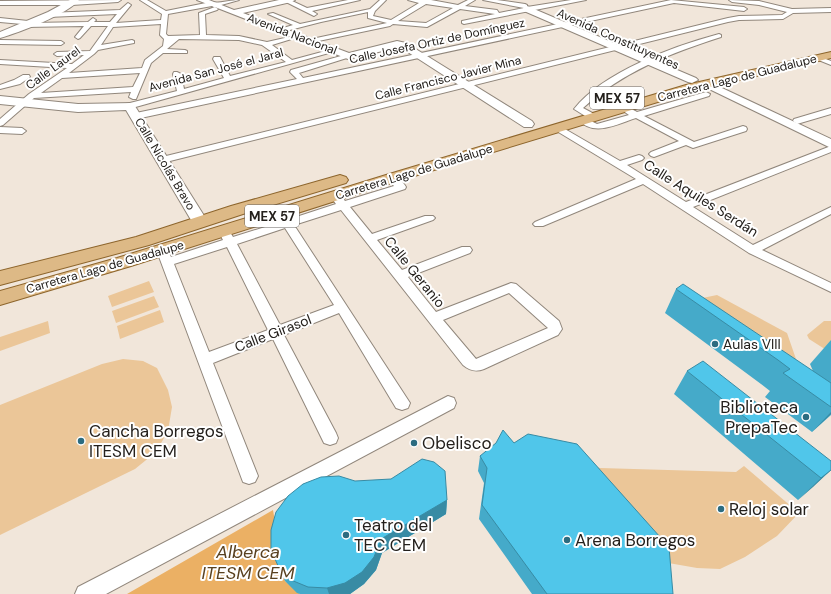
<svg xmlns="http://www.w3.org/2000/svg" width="831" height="594" viewBox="0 0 831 594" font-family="'DM Sans',sans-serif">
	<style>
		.green { fill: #ebc698 }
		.water { fill: #ebb064 }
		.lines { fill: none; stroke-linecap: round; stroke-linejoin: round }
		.street-casing { stroke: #91877c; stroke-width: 2 }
		.secondary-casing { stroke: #91877c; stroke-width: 2 }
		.primary-casing { stroke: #8d652c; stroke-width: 2 }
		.street { fill: #fff; fill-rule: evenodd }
		.secondary { fill: #fff; fill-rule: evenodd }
		.primary { fill: #ddb986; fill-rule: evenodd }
		.wall { fill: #45aac9 }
		.shaded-wall { fill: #388ba4 }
		.building { fill: #50c6ea; stroke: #388ba4 }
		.poi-dot { fill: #2c6c80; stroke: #fff; stroke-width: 1.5 }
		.labels { text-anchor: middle; stroke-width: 4; stroke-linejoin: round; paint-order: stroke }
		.far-street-label { font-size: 12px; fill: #24201c; stroke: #fff }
		.shield { fill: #fff; stroke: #666360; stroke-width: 1 }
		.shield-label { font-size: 13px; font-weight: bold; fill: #24201c }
		.street-label { font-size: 14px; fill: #24201c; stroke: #fff }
		.poi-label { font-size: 14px; fill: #24201c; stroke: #fff; text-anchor: start }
		.near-poi-label { font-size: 17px; fill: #24201c; stroke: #fff; text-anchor: start }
		.near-water-label { font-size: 18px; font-style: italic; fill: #594120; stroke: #fff }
	</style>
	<rect width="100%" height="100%" fill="#f1e6da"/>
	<path class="green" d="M149 281 154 292 112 307 108 296Z
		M717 295 787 333 796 359 771 377 683 302Z
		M154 296 159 307 116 323 112 311Z
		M160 310 164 322 120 339 117 326Z
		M48 321 50 333 0 351V337Z
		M824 321H831V353L809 339 807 335Z
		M123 359 143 361 157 368 168 390 172 407 168 431 156 452 135 469 0 535V405L102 364Z
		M570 460 600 468 736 472 744 466 799 513 777 536 745 557 720 569 697 568 657 561Z"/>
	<path class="water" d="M273 510 285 581 300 594H127Z"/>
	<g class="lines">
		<defs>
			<path id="street" d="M121 0 118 2 72 5H0V1Z
				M140 0H147L166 11 211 2C217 4 231 0 239 0L214 7 212 6 168 14 166 34 168 36 200 35 199 13 215 7 218 9 217 10 205 14 206 35 239 36 267 42 298 35V37L272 45 292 60 333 49 336 51 132 108H126L125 106 126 104 177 91 173 74 174 72H177L181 74 184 89 224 78 213 59 214 57H220L230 76 286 62 262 45 239 40 179 39 167 49 185 50 187 51V53H163L151 63 136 99H133L129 97 131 92 34 98 3 125 0 126V119L29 94 67 68 0 64V60L72 64 84 55 57 56 54 54 57 52 90 51 108 26H91L80 38 78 39 75 37 84 26 25 27 22 24 0 22V18L28 21 31 23 88 22 93 18 96 20 94 22H110L117 14 48 17 45 15 48 13 120 10 128 3 131 5 116 23 161 20 162 14ZM161 24 160 35 164 39 163 46 145 60 142 68 69 73 94 54 98 50 134 43V41L132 40 101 45 113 27ZM140 73 133 87 41 93 62 78Z
				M286 0H290L307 8 348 0H360L312 11 317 14 314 16 286 2Z
				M380 0H386L375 11 373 16 391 20 419 3 408 0H431L458 5 468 0H475L465 6 497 10 499 13 524 8 483 0H497L525 4 527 5V7L571 0H586L464 24 462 23V21L495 14 460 9 427 27 393 24 390 26 309 43 307 42V40L387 23 368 18V12L321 22 282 32 280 31V29L293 25 268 14 273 13 300 24 370 9ZM426 4 453 8 426 23 398 21Z
				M671 0 744 7 747 9 744 11 674 3 136 119 132 116 136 113 297 79 290 72 291 70 348 54 351 56 350 57 299 73 303 78Z
				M729 0 759 1 792 9 831 8V12L793 13 783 19 739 20 728 22 162 163 157 160 162 157 728 18 739 16 782 15 787 12 759 5 732 2Z
				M719 34 721 35V37C671 53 622 72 583 108L596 115 597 117 596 119H590L574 109C603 72 674 46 719 34Z
				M0 40 61 41 64 43 61 45 0 44Z
				M818 56 831 61V65L816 59V57Z
				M23 75H29L30 77 20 84 0 89V85L14 80Z
				M706 92 710 94 709 96 644 116 694 142 743 126 746 127 747 129 746 131 693 148 686 145 654 157 651 156 649 154 651 152 679 141 636 118C617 124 594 137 579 120L583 117 597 124 629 115 619 108 620 106H626L637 112Z
				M831 108V114L797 124 793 121 794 119Z
				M558 125 620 161 639 155 642 156 644 158 642 160 627 165 686 202 831 146V152L693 207 753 245 831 207V214L762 250 831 283V292L749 253 643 184 543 226H535L533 224 535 222 636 179 555 130 554 128 555 126Z
				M0 127 22 128 26 131 22 134 0 133Z
				M392 175C398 176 403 182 406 187L405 189 350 207 372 234 425 216H433L435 218 433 220 377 240 402 270 462 247H470L472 250 470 253 408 277 436 312 511 283 516 284 559 321 562 329 558 335 484 369C476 372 470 371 463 365L341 210 294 225 410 403 408 408 402 410 396 408 339 313 284 335 336 433 338 438 336 443 330 445 324 443 273 339 213 363 258 476 255 482 249 484 243 482 158 254 160 251H168L171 257 223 240 220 234 222 232H230L233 237 281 222 278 216 279 214H287L290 219 336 204 330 196 331 194H339L345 201 394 186 387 178ZM285 228 334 305 280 325 237 244ZM227 247 268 330 209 352 174 264ZM509 293 548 328 476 359 443 320Z
				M448 396 454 398 456 403 454 408 106 594H75L78 587Z"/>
			<path id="secondary" d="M70 0H79C68 14 18 33 0 38V32L48 12Z
				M197 0H209L234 10 279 0H295L291 2 243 13 349 53 397 41 406 43 532 121 534 124 532 127H524L400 47 348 59Z
				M527 6 696 78 698 80 692 83 688 82 524 11 523 9 524 7Z
				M707 81 831 139V148L703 86 701 84 703 82Z
				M0 96 78 104 133 103 208 222 206 225 200 227 194 225 126 110 78 112 0 104Z"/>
			<path id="primary" d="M831 52V58L694 91 398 181 131 266 0 305V291L117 258 386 175 686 85Z
				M340 175 346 177 348 180 346 183 243 214 149 245 0 285V271L136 237 231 206Z"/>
		</defs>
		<use href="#street" class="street-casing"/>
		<use href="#secondary" class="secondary-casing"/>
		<use href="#primary" class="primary-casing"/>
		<use href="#street" class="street"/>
		<use href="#secondary" class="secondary"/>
		<use href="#primary" class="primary"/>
	</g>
	<path class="wall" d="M676 289 813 371 810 364 831 340V415L812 432 765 397 770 391 761 384 665 313Z
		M687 371 831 470 798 500 674 394Z
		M514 443 673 594H532L479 519 484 483 478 471 480 456Z
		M447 500 446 514 382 553 376 570 364 584 350 594H300L297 593 285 581 279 568Z"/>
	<path class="shaded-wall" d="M831 412V414L812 432Z
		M831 470 813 487 798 500 821 478Z
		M447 500 446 514 382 553 376 570 364 584 350 594H329L327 588 381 539Z"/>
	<path class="building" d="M683 284 831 383V407L783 373 790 369 778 360 676 289Z
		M703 361 831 461V470L821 478 687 371Z
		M503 430 514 443 528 434 577 444 669 547 673 594H547L482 505 487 468 480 456 496 443Z
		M422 459 434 462 445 471 447 500 381 539 374 557 362 572 345 583 327 588 308 587 291 580 279 568 271 550V530L276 512 288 496 303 484 321 477 339 476 355 481 391 479Z"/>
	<g class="poi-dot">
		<circle cx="715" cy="344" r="4"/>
		<circle cx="806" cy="417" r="4"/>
		<circle cx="81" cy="441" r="4"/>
		<circle cx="414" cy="443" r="4"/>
		<circle cx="721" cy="509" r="4"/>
		<circle cx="346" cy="535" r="4"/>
		<circle cx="567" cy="540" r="4"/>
	</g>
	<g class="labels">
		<g class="far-street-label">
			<text transform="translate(292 34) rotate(21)" y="4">Avenida Nacional</text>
			<text transform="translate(618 39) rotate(24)" y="4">Avenida Constituyentes</text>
			<text transform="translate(437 41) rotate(-12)" y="4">Calle Josefa Ortiz de Domínguez</text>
			<text transform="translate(53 68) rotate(-36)" y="4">Calle Laurel</text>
			<text transform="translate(216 70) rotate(-15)" y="4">Avenida San José el Jaral</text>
			<text transform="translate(448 78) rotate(-14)" y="4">Calle Francisco Javier Mina</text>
			<text transform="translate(737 78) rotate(-14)" y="4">Carretera Lago de Guadalupe</text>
			<text transform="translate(165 164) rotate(59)" y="4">Calle Nicolás Bravo</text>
			<text transform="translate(414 172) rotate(-17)" y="4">Carretera Lago de Guadalupe</text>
			<text transform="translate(105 267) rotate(-16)" y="4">Carretera Lago de Guadalupe</text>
		</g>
		<g class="shield">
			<rect x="590" y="87" width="54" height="22" rx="3"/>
			<rect x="245" y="205" width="54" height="22" rx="3"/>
		</g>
		<g class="shield-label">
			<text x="617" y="103">MEX 57</text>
			<text x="272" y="221">MEX 57</text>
		</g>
		<g class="street-label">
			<text transform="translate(701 198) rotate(32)" y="5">Calle Aquiles Serdán</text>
			<text transform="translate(415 272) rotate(51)" y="5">Calle Geranio</text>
			<text transform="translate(273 333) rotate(-21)" y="5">Calle Girasol</text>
		</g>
		<g class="poi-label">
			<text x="723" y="349">Aulas VIII</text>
		</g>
		<g class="near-poi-label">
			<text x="798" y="413" text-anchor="end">Biblioteca<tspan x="798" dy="20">PrepaTec</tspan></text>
			<text x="89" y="437">Cancha Borregos<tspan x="89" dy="20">ITESM CEM</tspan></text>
			<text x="422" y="449">Obelisco</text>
			<text x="729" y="515">Reloj solar</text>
			<text x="354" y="531">Teatro del<tspan x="354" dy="20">TEC CEM</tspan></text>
			<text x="575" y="546">Arena Borregos</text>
		</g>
		<g class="near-water-label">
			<text x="248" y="558">Alberca<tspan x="248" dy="21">ITESM CEM</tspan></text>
		</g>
	</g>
</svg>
